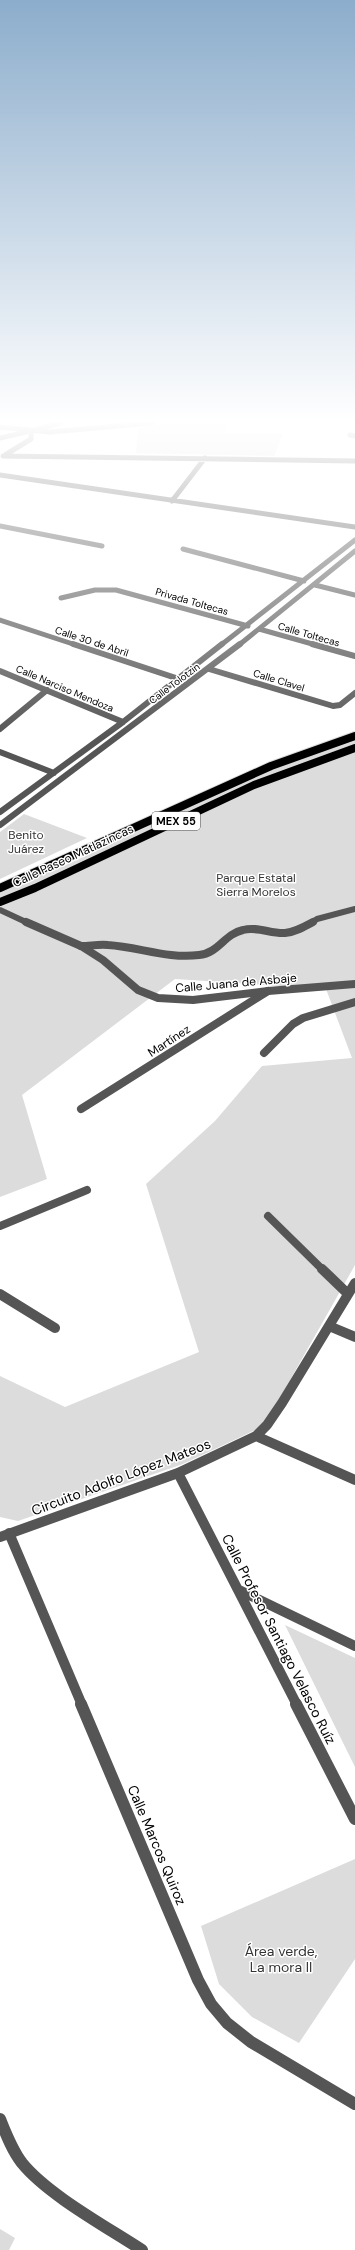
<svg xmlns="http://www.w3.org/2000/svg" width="355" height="2250" viewBox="0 0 355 2250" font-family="'DM Sans',sans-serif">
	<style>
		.green { fill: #dcdcdc }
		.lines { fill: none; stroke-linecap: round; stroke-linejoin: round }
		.trunk-casing { stroke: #dbdbdb; stroke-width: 10 }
		.service-far2 { stroke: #555; stroke-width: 5 }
		.service-far1 { stroke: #555; stroke-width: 6 }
		.service { stroke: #555; stroke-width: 8 }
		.minor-far4 { stroke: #555; stroke-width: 5 }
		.minor-far3 { stroke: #555; stroke-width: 6 }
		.minor-far2 { stroke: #555; stroke-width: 8 }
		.minor-far1 { stroke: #555; stroke-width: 10 }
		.minor { stroke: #555; stroke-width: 12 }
		.tertiary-far1 { stroke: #555; stroke-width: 6 }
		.tertiary { stroke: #555; stroke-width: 8 }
		.trunk { stroke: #000; stroke-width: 8 }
		.labels { text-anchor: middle; stroke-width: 3; stroke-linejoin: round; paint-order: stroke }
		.far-street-label { font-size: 10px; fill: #000; stroke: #fff }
		.shield { fill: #fff; stroke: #4c4c4c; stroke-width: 1 }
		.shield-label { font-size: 11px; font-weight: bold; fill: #000 }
		.park-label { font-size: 12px; fill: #333; stroke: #fff }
		.street-label { font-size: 12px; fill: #000; stroke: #fff }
		.near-street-label { font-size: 14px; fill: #000; stroke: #fff }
		.near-park-label { font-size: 14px; fill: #333; stroke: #fff }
	</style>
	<rect width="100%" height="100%" fill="#fff"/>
	<path class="green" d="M174 423H227L225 433H283L274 456 136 453 138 428Z
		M355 740V1265L264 1426 183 1464 18 1521 0 1517V1376L65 1407 199 1352 146 1184 215 1121 262 1066 352 1058 326 989 175 979 22 1095 47 1179 0 1197V892L64 866 256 776Z
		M24 814 87 838 0 879V832Z
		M285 1625 355 1658V1767Z
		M355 1859V1959L299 2043 252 2017 219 1984 201 1926Z
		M0 2229 15 2238 9 2250H0Z"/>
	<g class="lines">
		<defs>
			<path id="trunk" d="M0 888 271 766 355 736
				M0 902 35 888 254 785 355 748"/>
		</defs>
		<use href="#trunk" class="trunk-casing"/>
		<path class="service-far2" d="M350 435 355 436"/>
		<path class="service-far1" d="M311 923 317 919 355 909"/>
		<path class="service" d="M81 946C90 946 99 944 108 945 139 947 168 959 199 955 219 953 224 934 243 930 257 926 271 934 285 933 295 932 304 927 313 922"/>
		<path class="minor-far4" d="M0 427 50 432 152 423
			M38 429 60 423
			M0 438 26 432
			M5 455 31 439V431
			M3 456 355 461
			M0 475 355 527
			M172 501 205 458
			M0 526 102 546
			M183 549 304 581
			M315 585 355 595
			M61 598 95 590H116L248 626
			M0 620 76 645
			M259 629 316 645
			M221 645 355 540
			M239 645 355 551"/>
		<path class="minor-far3" d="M73 644 179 679
			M312 644 355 656
			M209 669 333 706 340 705 355 693
			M0 671 123 722
			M0 729 47 690
			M0 752 54 773
			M0 812 123 722 222 644
			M0 825 240 644"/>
		<path class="minor-far2" d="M264 1053 293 1024 303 1018 355 1002
			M81 1109 268 991
			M268 1216 323 1270
			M0 1226 87 1190"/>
		<path class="minor-far1" d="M322 1269 348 1294
			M0 1294 55 1328
			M329 1326 355 1337
			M256 1436 355 1480
			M178 1473 297 1705
			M9 1533 82 1705
			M0 1537 178 1473 256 1436 267 1425 282 1403 355 1283
			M239 1590 355 1646"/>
		<path class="minor" d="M81 1704 198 1980 211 2004 227 2023 251 2042 355 2104
			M296 1704 355 1819
			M0 2119C6 2134 12 2150 22 2163 48 2195 107 2227 142 2250"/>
		<path class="tertiary-far1" d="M0 910 28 923"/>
		<path class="tertiary" d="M26 922 81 946 103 960 138 990 158 998 193 1000 268 991 355 984"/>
		<use href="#trunk" class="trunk"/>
	</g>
	<linearGradient id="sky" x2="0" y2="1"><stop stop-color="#8cadcc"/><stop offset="0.57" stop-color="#fff"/><stop offset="1" stop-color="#fff" stop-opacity="0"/></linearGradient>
	<rect width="355" height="738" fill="url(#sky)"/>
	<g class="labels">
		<g class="far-street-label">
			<text transform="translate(192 601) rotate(16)" y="4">Privada Toltecas</text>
			<text transform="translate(309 634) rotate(16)" y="4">Calle Toltecas</text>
			<text transform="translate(92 641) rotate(18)" y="4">Calle 30 de Abril</text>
			<text transform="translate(279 680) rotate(17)" y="4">Calle Clavel</text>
			<text transform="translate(174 683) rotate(-37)" y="4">Calle Tolotzin</text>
			<text transform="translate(65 688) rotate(23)" y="4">Calle Narciso Mendoza</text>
		</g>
		<rect class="shield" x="152" y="812" width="48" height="18" rx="3"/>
		<g class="shield-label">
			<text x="176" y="825">MEX 55</text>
		</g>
		<g class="park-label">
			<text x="26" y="839">Benito<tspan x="26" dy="14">Juárez</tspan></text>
			<text x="256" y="882">Parque Estatal<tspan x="256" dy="14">Sierra Morelos</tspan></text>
		</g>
		<g class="street-label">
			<text transform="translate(73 856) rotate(-25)" y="4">Calle Paseo Matlazincas</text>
			<text transform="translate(236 983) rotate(-5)" y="4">Calle Juana de Asbaje</text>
			<text transform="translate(169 1041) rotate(-33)" y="4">Martínez</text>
		</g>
		<g class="near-street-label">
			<text transform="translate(121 1477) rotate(-21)" y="5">Circuito Adolfo López Mateos</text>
			<text transform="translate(279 1639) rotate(63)" y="5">Calle Profesor Santiago Velasco Ruíz</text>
			<text transform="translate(157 1845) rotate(67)" y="5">Calle Marcos Quiroz</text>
		</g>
		<g class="near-park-label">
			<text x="281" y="1956">Área verde,<tspan x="281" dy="16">La mora II</tspan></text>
		</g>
	</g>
</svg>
